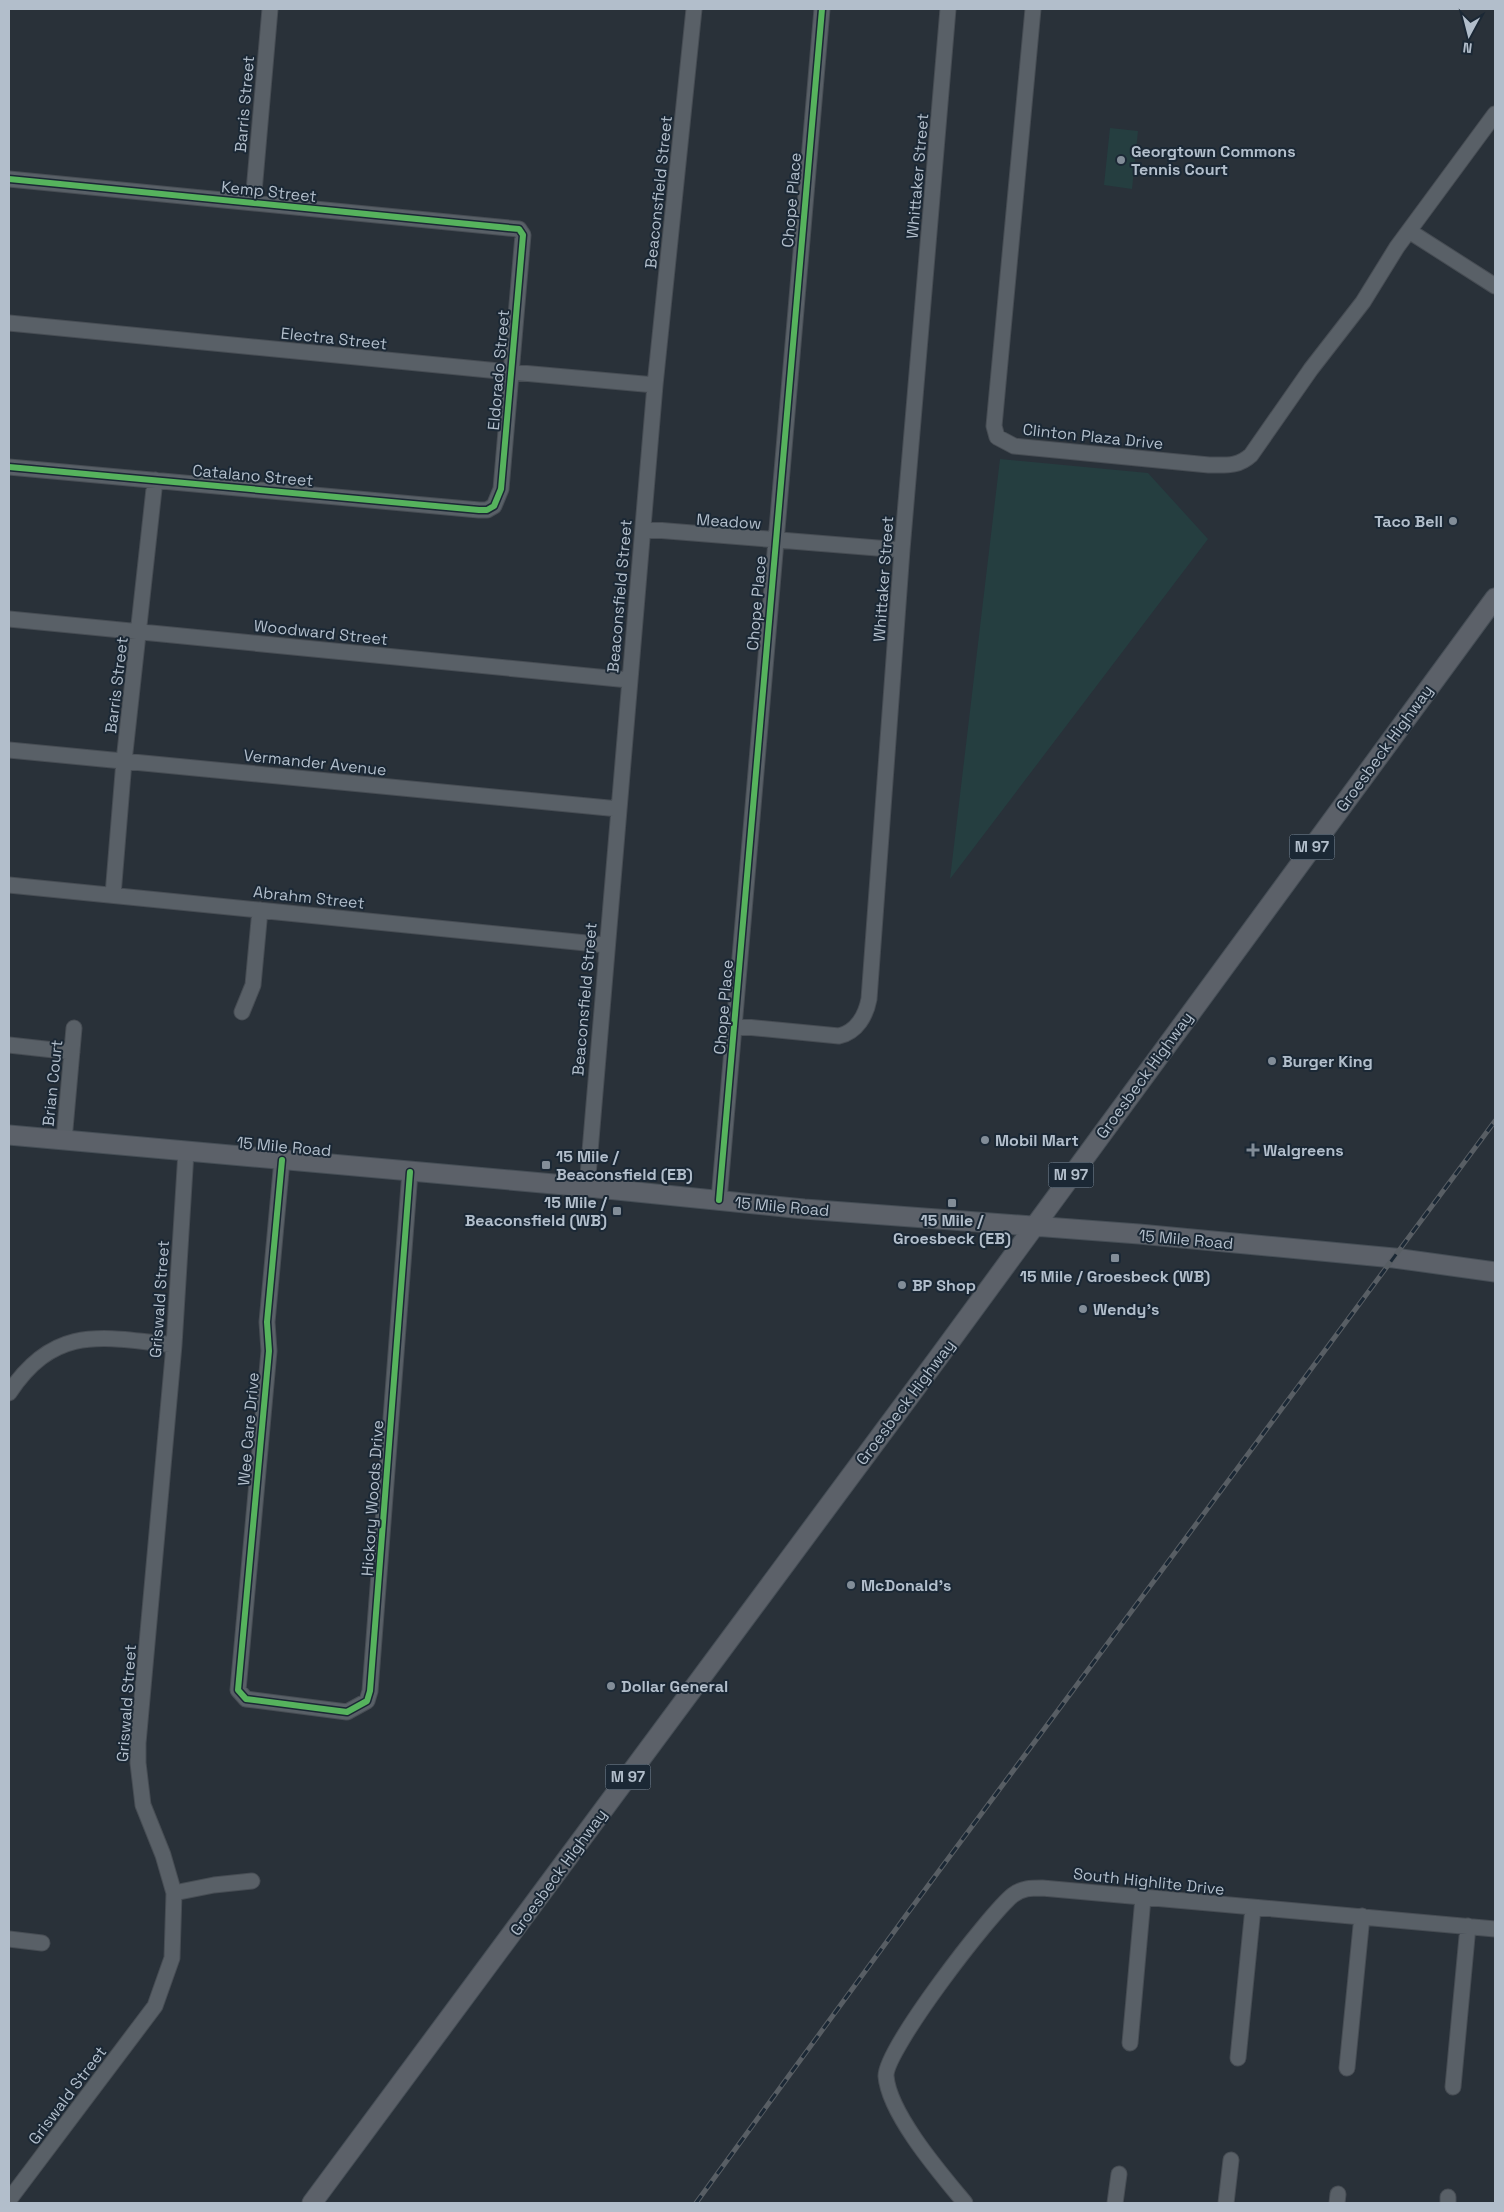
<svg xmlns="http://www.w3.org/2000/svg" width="1504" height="2212" viewBox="0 0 1504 2212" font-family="'Space Grotesk',sans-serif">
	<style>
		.green { fill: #253e40 }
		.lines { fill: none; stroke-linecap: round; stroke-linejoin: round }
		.minor-casing { stroke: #474d54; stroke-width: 17 }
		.major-casing { stroke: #464e56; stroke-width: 21 }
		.minor { stroke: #596067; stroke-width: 15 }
		.major { stroke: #5c6169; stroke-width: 19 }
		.rail-casing { stroke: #585e64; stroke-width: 5 }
		.rail { stroke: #1b2835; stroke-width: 3; stroke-dasharray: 9; stroke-linecap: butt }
		.cycleway-casing { stroke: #1b2835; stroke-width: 9 }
		.cycleway { stroke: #56b35d; stroke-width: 6 }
		.poi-dot { fill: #828d98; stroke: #1b2835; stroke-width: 2 }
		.labels { text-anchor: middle; stroke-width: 4; stroke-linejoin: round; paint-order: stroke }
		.shield { fill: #1b2835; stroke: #85919e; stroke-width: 1 }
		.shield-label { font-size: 15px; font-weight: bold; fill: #b2becb }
		.street-label { font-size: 16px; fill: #b2becb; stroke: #1b2835 }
		.poi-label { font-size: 16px; font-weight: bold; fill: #b2becb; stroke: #1b2835; text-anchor: start }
	</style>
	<rect width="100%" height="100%" fill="#293139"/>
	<path class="green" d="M1110 128 1138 131 1132 189 1104 185Z
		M1000 459 1148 473 1208 539 950 879Z"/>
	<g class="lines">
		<defs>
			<path id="minor" d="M1033 9 994 426 997 437 1014 446 1209 465C1226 465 1238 467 1251 455L1311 369 1363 302 1397 247 1495 114
				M9 179 519 229 523 235 501 489 494 506 487 510H479L9 467
				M253 203 270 9
				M1409 231 1495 286
				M9 323 499 371 655 385
				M643 529 902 550
				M9 619 629 680
				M9 750 619 809
				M9 885 606 945
				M113 895 124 761 155 480
				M242 1012 253 985 260 910
				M736 1026 839 1036C857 1032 866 1015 869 999L902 550 948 9
				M9 1045 72 1052
				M64 1140 74 1028
				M282 1160 267 1322 269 1351 238 1690 246 1699 347 1712 367 1701 370 1691 410 1172
				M587 1187 655 385 694 9
				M719 1200 822 9
				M9 1393C55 1324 102 1337 174 1345
				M174 1893 214 1885 252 1881
				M9 1939 42 1943
				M1130 2043 1143 1898
				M1238 2058 1253 1908
				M1347 2068 1362 1916
				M1453 2087 1468 1926
				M9 2200 155 2006 172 1958 174 1893 163 1855 143 1805 138 1763V1743L174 1345 186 1152
				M965 2203C941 2174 889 2114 886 2076 885 2050 990 1913 1013 1895 1022 1888 1031 1888 1042 1888L1495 1929
				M1115 2203 1119 2174
				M1226 2203 1231 2160
				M1337 2203 1338 2194
				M1448 2203V2197"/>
			<path id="major" d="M9 1135 587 1187 804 1209 1139 1234 1394 1258 1495 1272
				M312 2203 938 1358 1495 598"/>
		</defs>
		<use href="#minor" class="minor-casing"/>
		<use href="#major" class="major-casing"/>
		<use href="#minor" class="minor"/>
		<use href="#major" class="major"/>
		<defs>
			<path id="rail" d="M696 2203 907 1914 1495 1121"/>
		</defs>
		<use href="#rail" class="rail-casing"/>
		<use href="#rail" class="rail"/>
		<defs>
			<path id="cycleway" d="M9 179 519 229 523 235 501 489 494 506 487 510H479L9 467
				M282 1160 267 1322 269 1351 238 1690 246 1699 347 1712 367 1701 370 1691 410 1172
				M719 1200 822 9"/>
		</defs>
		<use href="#cycleway" class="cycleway-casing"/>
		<use href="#cycleway" class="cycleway"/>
	</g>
	<g class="poi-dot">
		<circle cx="1121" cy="160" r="5"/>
		<circle cx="1453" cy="521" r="5"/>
		<circle cx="1272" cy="1061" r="5"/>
		<circle cx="985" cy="1140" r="5"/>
		<path d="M1250.5 1142.5h5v5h5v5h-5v5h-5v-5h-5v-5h5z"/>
		<rect x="541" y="1160" width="10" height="10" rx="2.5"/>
		<rect x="947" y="1198" width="10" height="10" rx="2.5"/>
		<rect x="612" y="1206" width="10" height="10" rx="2.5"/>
		<rect x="1110" y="1253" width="10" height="10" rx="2.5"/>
		<circle cx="902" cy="1285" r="5"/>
		<circle cx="1083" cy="1309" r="5"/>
		<circle cx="851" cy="1585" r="5"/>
		<circle cx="611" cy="1686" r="5"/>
	</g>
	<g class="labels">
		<g class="shield">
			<rect x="1289.5" y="834.5" width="45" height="25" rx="4"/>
			<rect x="1048.5" y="1162.5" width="45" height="25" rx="4"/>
			<rect x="605.5" y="1764.5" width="45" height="25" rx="4"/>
		</g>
		<g class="shield-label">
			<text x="1312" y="852">M 97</text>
			<text x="1071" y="1180">M 97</text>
			<text x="628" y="1782">M 97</text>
		</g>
		<g class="street-label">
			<text transform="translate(244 104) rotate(-85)" y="6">Barris Street</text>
			<text transform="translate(917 176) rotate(-85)" y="6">Whittaker Street</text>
			<text transform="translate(269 191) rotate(6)" y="6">Kemp Street</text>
			<text transform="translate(658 192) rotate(-84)" y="6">Beaconsfield Street</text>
			<text transform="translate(791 200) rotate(-85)" y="6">Chope Place</text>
			<text transform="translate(334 338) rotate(6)" y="6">Electra Street</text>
			<text transform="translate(498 370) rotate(-85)" y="6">Eldorado Street</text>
			<text transform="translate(1093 436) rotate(6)" y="6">Clinton Plaza Drive</text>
			<text transform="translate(253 475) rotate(5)" y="6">Catalano Street</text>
			<text transform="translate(729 521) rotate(4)" y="6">Meadow</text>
			<text transform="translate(883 579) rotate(-86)" y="6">Whittaker Street</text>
			<text transform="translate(619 596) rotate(-85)" y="6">Beaconsfield Street</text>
			<text transform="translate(756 603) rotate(-85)" y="6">Chope Place</text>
			<text transform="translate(321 632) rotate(6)" y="6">Woodward Street</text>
			<text transform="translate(116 685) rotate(-83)" y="6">Barris Street</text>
			<text transform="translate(1384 748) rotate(-54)" y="6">Groesbeck Highway</text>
			<text transform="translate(315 762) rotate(6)" y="6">Vermander Avenue</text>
			<text transform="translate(309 897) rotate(6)" y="6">Abrahm Street</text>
			<text transform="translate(584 999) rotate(-85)" y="6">Beaconsfield Street</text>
			<text transform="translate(723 1007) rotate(-85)" y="6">Chope Place</text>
			<text transform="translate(1144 1075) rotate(-54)" y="6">Groesbeck Highway</text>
			<text transform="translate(52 1083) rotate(-84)" y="6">Brian Court</text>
			<text transform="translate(284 1146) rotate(5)" y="6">15 Mile Road</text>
			<text transform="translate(782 1206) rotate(5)" y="6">15 Mile Road</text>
			<text transform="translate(1186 1239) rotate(5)" y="6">15 Mile Road</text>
			<text transform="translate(159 1299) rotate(-86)" y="6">Griswald Street</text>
			<text transform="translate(905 1402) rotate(-53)" y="6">Groesbeck Highway</text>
			<text transform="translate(248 1429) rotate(-85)" y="6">Wee Care Drive</text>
			<text transform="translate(372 1498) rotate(-86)" y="6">Hickory Woods Drive</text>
			<text transform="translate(126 1703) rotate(-86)" y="6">Griswald Street</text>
			<text transform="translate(558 1872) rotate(-54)" y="6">Groesbeck Highway</text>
			<text transform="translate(1149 1881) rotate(6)" y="6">South Highlite Drive</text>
			<text transform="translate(67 2095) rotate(-53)" y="6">Griswald Street</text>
		</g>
		<g class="poi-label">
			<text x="1131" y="157">Georgtown Commons<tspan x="1131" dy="18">Tennis Court</tspan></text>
			<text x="1443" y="527" text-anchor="end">Taco Bell</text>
			<text x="1282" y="1067">Burger King</text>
			<text x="995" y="1146">Mobil Mart</text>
			<text x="1263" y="1156">Walgreens</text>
			<text x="556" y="1162">15 Mile /<tspan x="556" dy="18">Beaconsfield (EB)</tspan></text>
			<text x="607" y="1208" text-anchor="end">15 Mile /<tspan x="607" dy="18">Beaconsfield (WB)</tspan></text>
			<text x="952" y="1226" text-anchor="middle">15 Mile /<tspan x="952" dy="18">Groesbeck (EB)</tspan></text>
			<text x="1115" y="1282" text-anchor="middle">15 Mile / Groesbeck (WB)</text>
			<text x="912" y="1291">BP Shop</text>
			<text x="1093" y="1315">Wendy's</text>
			<text x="861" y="1591">McDonald's</text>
			<text x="621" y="1692">Dollar General</text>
		</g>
	</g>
	<rect width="1504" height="2212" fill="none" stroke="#b2becb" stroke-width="20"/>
	<g transform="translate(1469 35) rotate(187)" stroke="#1b2835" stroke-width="4" paint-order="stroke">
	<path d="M0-4L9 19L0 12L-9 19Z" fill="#b2becb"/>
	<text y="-8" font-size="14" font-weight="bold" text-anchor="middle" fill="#b2becb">N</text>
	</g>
</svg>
